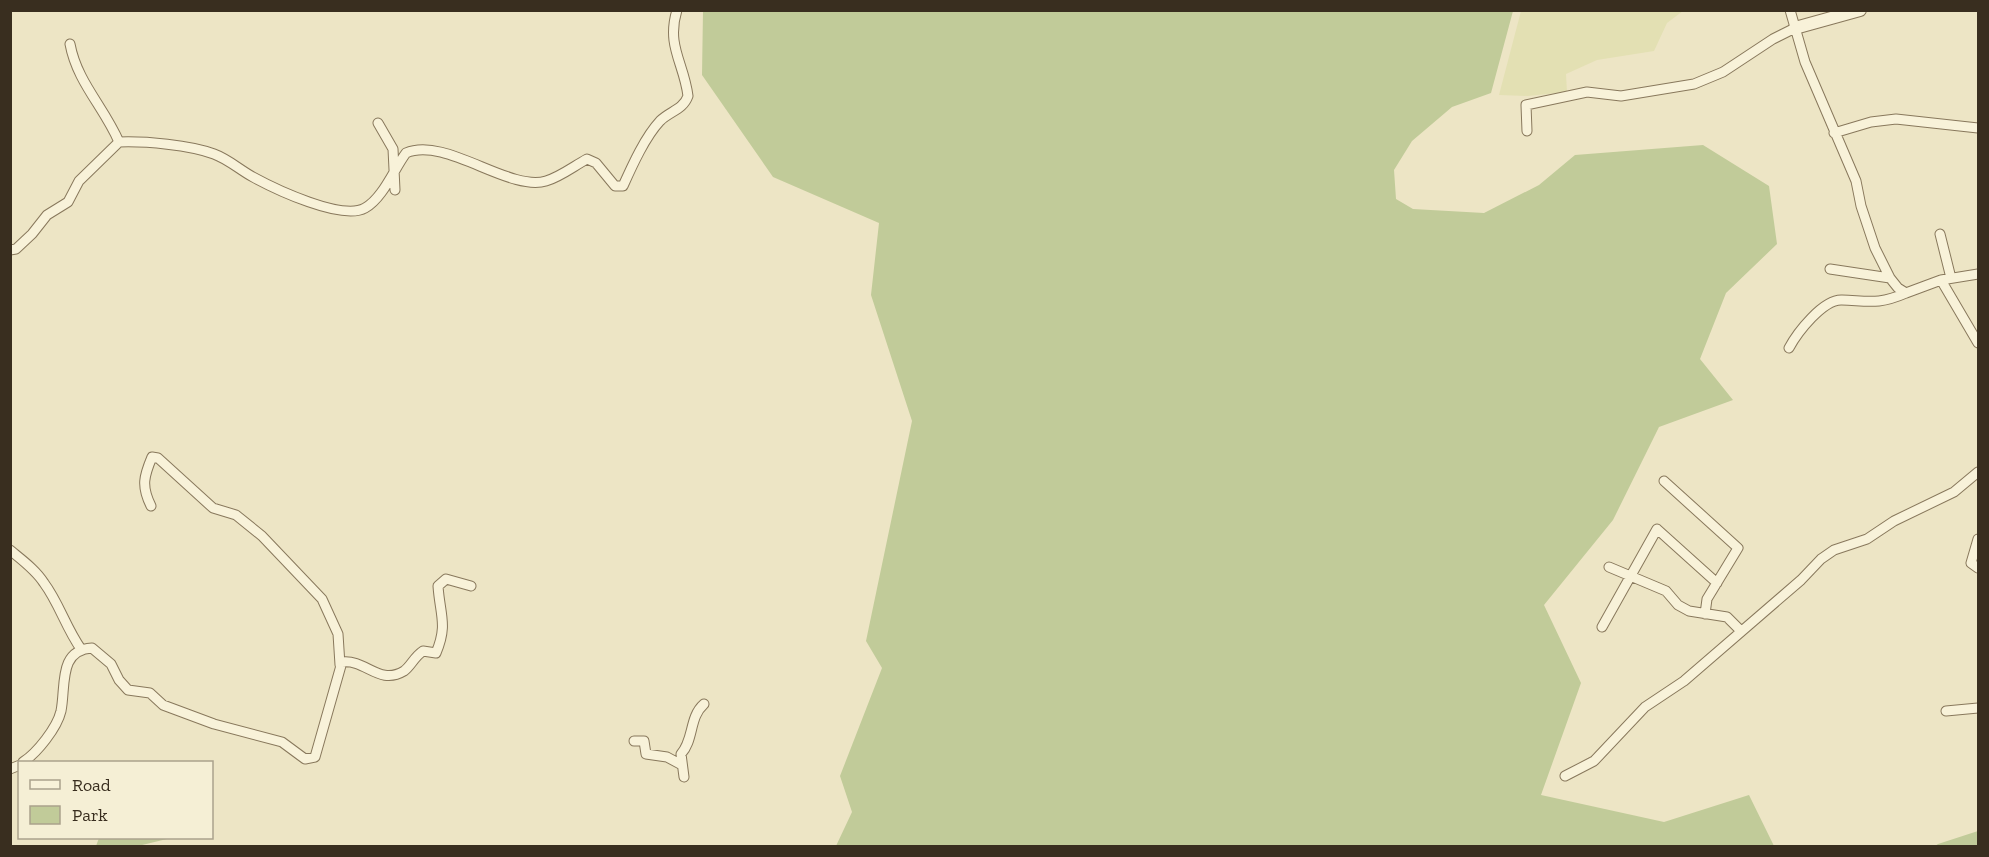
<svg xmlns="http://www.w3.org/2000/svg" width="1989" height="857" viewBox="0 0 1989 857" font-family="'Zilla Slab',serif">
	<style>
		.farmland { fill: #e3e0b3 }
		.green { fill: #c1cb99 }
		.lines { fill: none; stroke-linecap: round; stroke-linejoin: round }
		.minor-casing { stroke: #88785c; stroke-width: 11 }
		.tertiary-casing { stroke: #88785c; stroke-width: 14 }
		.minor { stroke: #f8f2d9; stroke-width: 9 }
		.tertiary { stroke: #f8f2d9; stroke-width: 12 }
	</style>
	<rect width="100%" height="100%" fill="#ede5c5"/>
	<path class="farmland" d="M1521 11H1683L1667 23 1654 51 1597 60 1566 74 1567 92 1528 96 1499 95Z"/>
	<path class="green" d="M703 11H1513L1491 93 1452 107 1412 141 1394 170 1396 199 1413 209 1484 213 1539 185 1575 155 1703 145 1769 186 1777 244 1726 293 1700 359 1733 400 1659 427 1613 520 1544 605 1581 683 1541 795 1664 822 1749 795 1774 846H836L852 812 840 776 882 668 866 641 912 421 871 295 879 223 773 177 702 75Z
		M1978 831V846H1935L1938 844Z
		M99 838H171L138 846H96Z"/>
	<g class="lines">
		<defs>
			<path id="minor" d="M1790 10 1805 62 1856 181 1861 206 1875 248 1890 278 1898 288 1906 293 1941 280
				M70 44C77 82 104 107 119 142
				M378 123 393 149 395 190
				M1527 131 1526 105 1587 92 1621 96 1694 84 1723 72 1773 39 1795 28
				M1834 133 1871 122 1896 119 1978 128
				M1940 234 1951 278
				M10 250 16 249 32 234 47 215 68 202 79 181 119 142C145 141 190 145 214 154 228 159 240 170 253 177 275 189 342 221 365 208 383 198 394 169 406 153 445 136 509 192 546 181 560 177 574 166 587 159L596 163 615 186H623C632 166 645 137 660 121 670 111 683 110 688 96 684 63 666 46 677 10
				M1830 269 1890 278
				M1978 274 1941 280 1978 343
				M1789 348C1797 333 1823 299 1842 300 1869 301 1878 305 1906 293
				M1664 481 1738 548 1707 599 1705 614
				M151 506C141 486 144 476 152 457L158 458 213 508 236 515 262 536 322 599 338 634 340 665
				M1978 539 1971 563 1978 568
				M10 550C22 560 36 570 44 583 59 603 66 628 81 649
				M1609 567 1666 591 1678 605 1689 611 1727 617 1740 630
				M1602 627 1657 529 1717 583
				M1946 711 1978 708
				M634 741H644L646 754 667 757 680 764
				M23 762C37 753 57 728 61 711 66 686 58 650 92 648L111 664 119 680 128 690 150 693 163 705 214 724 282 742 305 759 315 757 342 662C366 659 379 686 404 671 411 666 414 657 423 651L436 653C448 625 440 615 438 586L446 579 471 586
				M10 769 20 765
				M1565 776 1594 761 1645 707 1684 681 1801 580 1821 559 1834 550 1867 539 1894 521 1954 492 1978 472
				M684 777 681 754C694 740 689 717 704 704"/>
			<path id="tertiary" d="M1795 28 1860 10"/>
		</defs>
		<use href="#minor" class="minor-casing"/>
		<use href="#tertiary" class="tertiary-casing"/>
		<use href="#minor" class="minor"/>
		<use href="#tertiary" class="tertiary"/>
	</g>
	<rect width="1989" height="857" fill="none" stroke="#392e1f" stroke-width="24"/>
	<rect x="18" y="761" width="195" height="78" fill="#f5efd5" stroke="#aaa28c" stroke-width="1.5"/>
	<rect x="30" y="780" width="30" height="9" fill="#f8f2d9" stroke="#aaa28c" stroke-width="1.5"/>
	<text x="72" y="791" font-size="18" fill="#392e1f">Road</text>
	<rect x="30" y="806" width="30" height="18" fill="#c1cb99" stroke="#aaa28c" stroke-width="1.5"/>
	<text x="72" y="821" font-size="18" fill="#392e1f">Park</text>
</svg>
